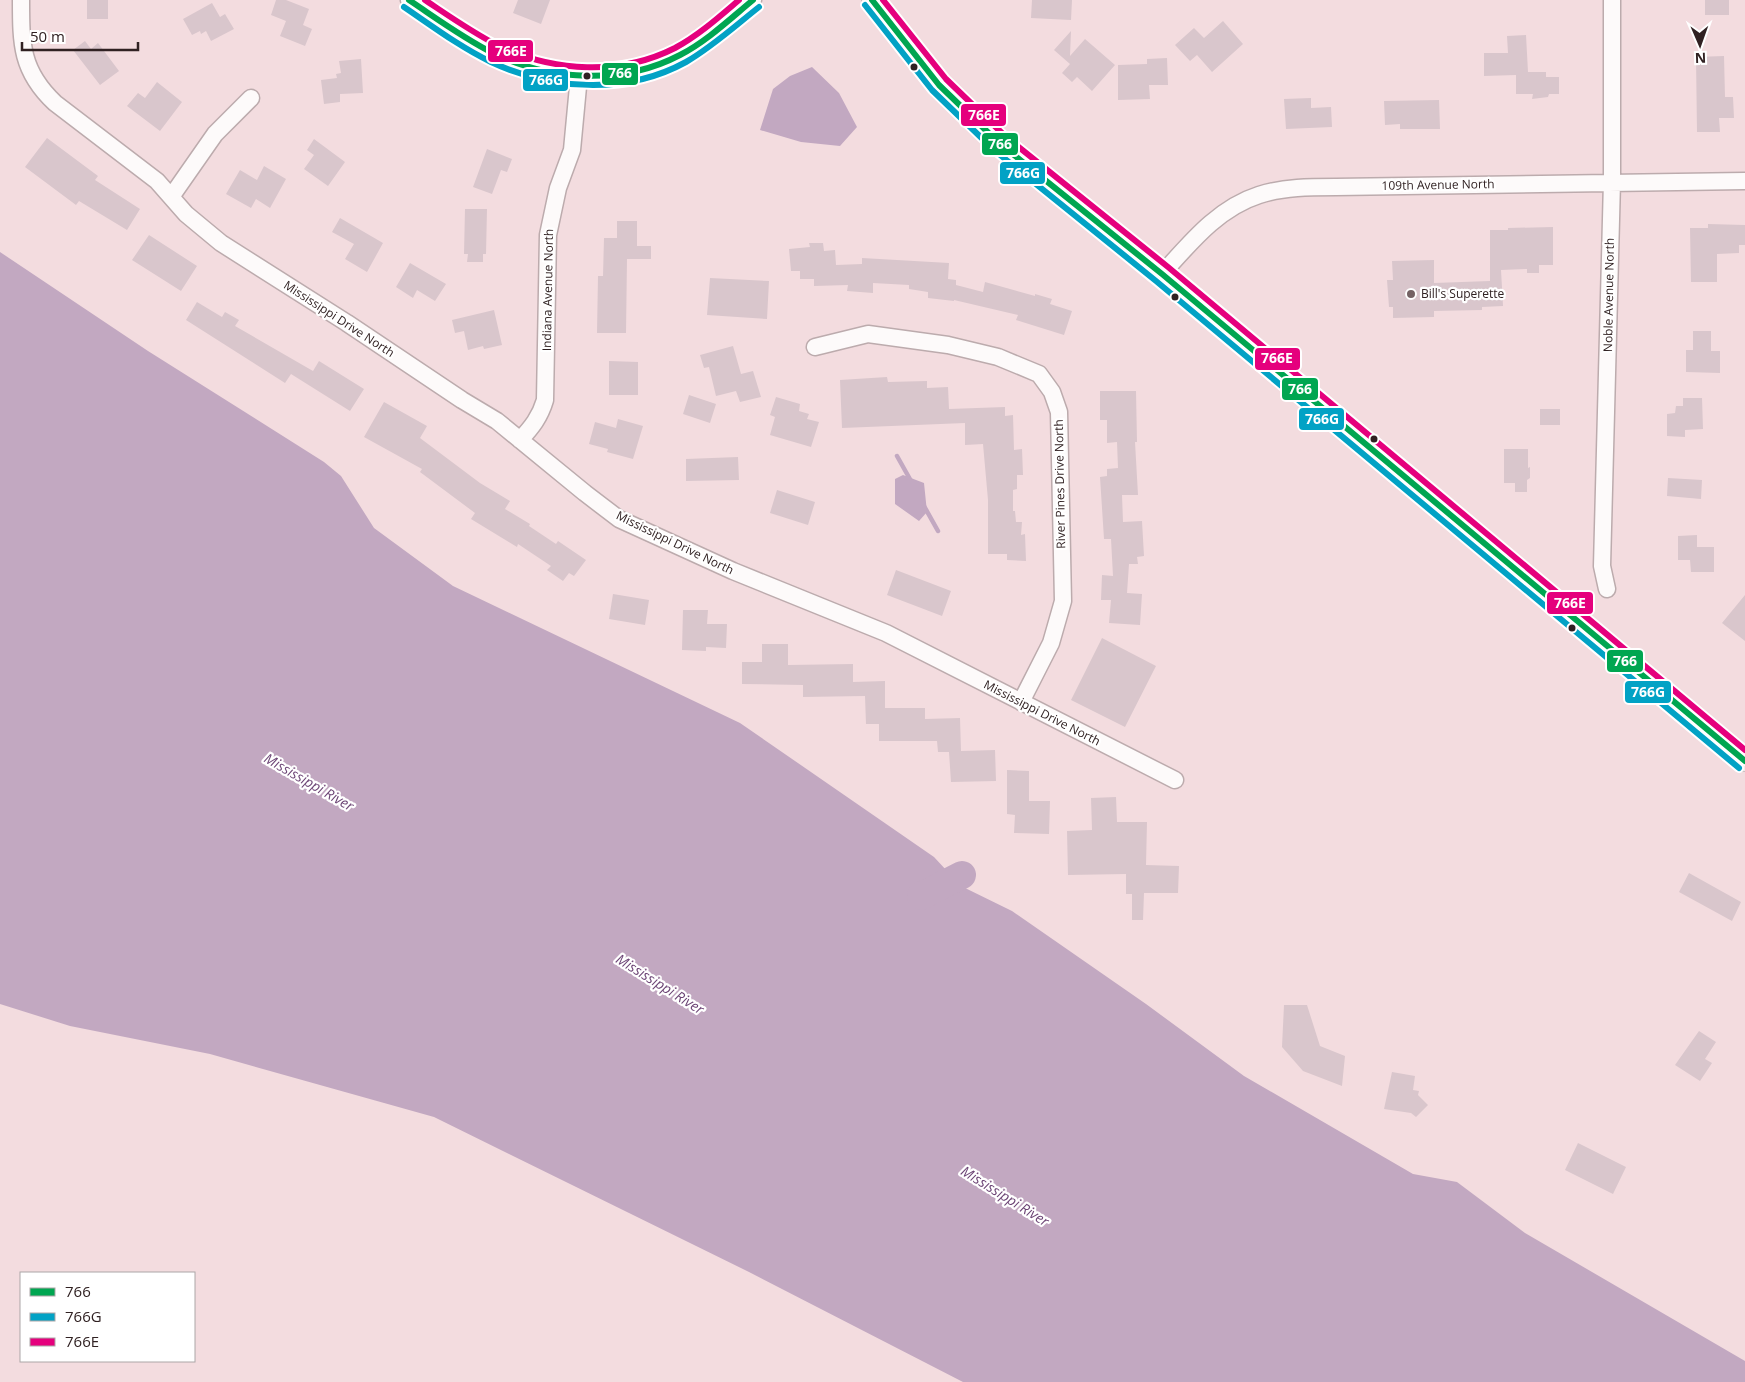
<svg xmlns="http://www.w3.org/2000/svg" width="1745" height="1382" viewBox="0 0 1745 1382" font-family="'Open Sans',sans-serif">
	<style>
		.water { fill: #c2a8c1 }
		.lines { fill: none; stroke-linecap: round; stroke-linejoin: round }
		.stream { stroke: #c2a8c1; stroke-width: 4.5 }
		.river { stroke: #c2a8c1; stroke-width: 28 }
		.building { fill: #d9c6cc }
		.minor-casing { stroke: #bcabad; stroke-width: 19 }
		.major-casing { stroke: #cabebf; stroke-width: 22 }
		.minor { stroke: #fdfafa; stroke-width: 16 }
		.major { stroke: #f6eceb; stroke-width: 20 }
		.bus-1-casing { stroke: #fff; stroke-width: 10 }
		.bus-2-casing { stroke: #fff; stroke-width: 10 }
		.bus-3-casing { stroke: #fff; stroke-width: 10 }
		.bus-1 { stroke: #00a651; stroke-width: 6 }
		.bus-2 { stroke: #02a2c5; stroke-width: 6 }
		.bus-3 { stroke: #e5007d; stroke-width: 6 }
		.bus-dot { fill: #302122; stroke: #fff; stroke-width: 2 }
		.poi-dot { fill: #746264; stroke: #fff; stroke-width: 2 }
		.labels { text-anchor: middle; stroke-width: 4.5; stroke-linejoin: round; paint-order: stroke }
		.street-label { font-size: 12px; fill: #302122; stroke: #fff }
		.poi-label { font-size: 12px; fill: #302122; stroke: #fff; text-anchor: start }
		.water-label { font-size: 14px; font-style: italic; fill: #6c4475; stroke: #fff }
		.line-badge { stroke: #fff; stroke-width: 2 }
		.badge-label { font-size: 14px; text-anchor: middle; font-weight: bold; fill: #fff }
	</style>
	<rect width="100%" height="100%" fill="#f3dcdf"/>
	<path class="water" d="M812 67 839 93 857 127 840 146 801 142 760 130 773 89 790 76Z
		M0 252 148 351 324 462 341 476 374 528 453 586 740 723 934 857 961 886 1012 911 1146 1004 1244 1076 1413 1174 1457 1182 1525 1233 1745 1361V1382H963L749 1272 434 1117 210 1054 70 1026 0 1004Z
		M903 475 924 483 927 512 919 521 895 504V479Z"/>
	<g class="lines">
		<path class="stream" d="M897 456 911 481
			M924 506 938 531"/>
		<path class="river" d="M921 896 962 875"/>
	</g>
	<path class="building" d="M87 0H108V19H87Z
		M276 0H286L309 9 303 25 312 29 305 46 280 36 286 21 271 15Z
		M518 0H550L541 24 513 13Z
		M1032 0H1072L1071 20 1031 18Z
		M1705 0H1729V15H1705Z
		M212 3 220 17 225 14 234 29 211 41 206 31 201 34 200 31 192 35 183 19Z
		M1223 21 1243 44 1212 72 1197 55 1190 61 1175 45 1194 28 1204 38Z
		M1071 31 1070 56 1085 39 1115 65 1092 91 1077 77 1072 82 1062 73 1070 64 1054 50Z
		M1526 35 1528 72H1546V77H1559V94H1549L1548 97 1532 99 1533 94H1516V75L1484 76V53H1508L1507 36Z
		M85 41 91 49 98 43 119 71 100 85 73 50Z
		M1724 56 1725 97H1733L1734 118H1719L1720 132H1697L1696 57Z
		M1167 58 1168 85H1149L1150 99 1118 100V65L1147 64V59Z
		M361 59 363 93 340 94V102L324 104 321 80 337 78 336 74 341 73 339 61Z
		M157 82 182 102 160 131 127 106 138 93 145 98Z
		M1311 98V108L1331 107 1332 127 1286 129 1284 99Z
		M1439 100 1440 129H1400V124L1385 125 1384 101Z
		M47 138 98 176 95 180 140 209 127 230 79 201 76 205 25 167Z
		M314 139 345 162 328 186 304 169 314 155 307 150Z
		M487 149 512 159 507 172 501 170 492 194 473 187Z
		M264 166 286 179 270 208 256 199 251 208 226 194 240 170 257 180Z
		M465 209H487L486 254H483V262H467L468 254H464Z
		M340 218 383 243 367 272 345 259 354 244 332 232Z
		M617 221H637V246H651V259H627L626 333H597L598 276H603L604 238H617Z
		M1708 224 1745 225V245H1739V253L1717 254V282H1691L1690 228H1708Z
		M1553 227V265H1539V273H1527V269L1501 270 1503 306 1482 307V310L1434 311V317L1393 318V307H1389L1387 280H1393L1392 261 1434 260V283L1490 281V230H1508V228Z
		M149 235 197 266 181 291 132 260Z
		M809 243H823L824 251 835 250 836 265 862 264V258L949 263 948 279 956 280V285L983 292 985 282 1035 296V294L1052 299 1050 304 1072 311 1064 335 1016 320 1018 315 954 300V301L928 298V292L909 289V285L873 283V293L847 291 848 285 814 286V279H800V271H791L789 249 810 247Z
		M410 263 446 284 435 301 417 290 413 298 396 287Z
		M710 278 769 281 767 319 707 315Z
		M197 302 222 317 225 312 239 320 235 326 313 371 319 361 364 389 350 411 291 374 285 383 186 320Z
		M494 310 502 345 484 349 483 346 468 350 464 331 455 333 452 320Z
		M1693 331H1711V351H1720V373L1686 372V350H1693Z
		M733 346 741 374 753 371 761 397 740 402 736 391 716 396 709 367 704 368 700 355Z
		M609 361 638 362V395H609Z
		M887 377 888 382 927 381V388L948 387 949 409 1005 407V416L1013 415 1014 450 1022 449 1023 475H1017V489L1013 490V511H1015L1016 522H1022L1021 535 1025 534 1026 561 1007 560V554H988V500L983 444 965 445V423L842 428 840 380Z
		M1100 391H1136L1137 442H1135L1138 495H1122L1123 522 1142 521 1144 556 1137 557 1138 564H1129L1127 593 1142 594 1140 625 1109 623 1111 600H1101L1102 575 1113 576 1111 539H1104L1100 477 1107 476V469L1118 468 1117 442 1107 443V420H1100Z
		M689 395 716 404 710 423 683 414Z
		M776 397 800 404 799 411 809 414 807 419 819 422 811 447 770 435 775 417 770 415Z
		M1683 398H1702L1703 429 1685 430V437L1667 436V414L1675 413 1676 406H1683Z
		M384 402 427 426 420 438 480 483 510 501 505 509 530 524 529 526 556 544 558 541 586 560 574 576 569 573 563 581 547 570 551 566 518 544 517 547 471 519 475 513 420 472 422 469 364 437Z
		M1540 409H1560V425H1540Z
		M618 419 643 426 633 459 607 452 608 449 589 444 595 422 616 428Z
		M1504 449H1528V468L1530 467V478L1527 480V492H1515V483H1504Z
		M738 457 739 480 686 481V459Z
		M1668 478 1702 480 1701 499 1667 496Z
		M777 490 815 502 808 525 770 513Z
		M1697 535V547H1714V572H1691L1690 560H1678V536Z
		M896 570 951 591 942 616 887 595Z
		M613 594 649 600 645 625 609 619Z
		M1745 595V641L1722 623Z
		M683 610H708L707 624H727L726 648 706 647V651L682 650Z
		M1102 638 1156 666 1125 727 1071 700Z
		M762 644H788V665L853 664V682L885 681V708H925V719L960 718 961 751 995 750 996 781 951 782 949 752H938L937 741H879V724H866L865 696 803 697V685L742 684V662H762Z
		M1007 770 1029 771V801H1050L1049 834 1014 833 1015 815 1007 814Z
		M1116 797 1117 822H1147L1146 865 1179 866 1178 893H1144L1143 920H1132V894H1126V874L1068 875 1067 831 1092 830 1091 798Z
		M1689 873 1741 902 1732 921 1679 892Z
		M1284 1005H1307L1320 1046 1345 1056 1342 1086 1303 1071 1282 1047Z
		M1699 1031 1716 1042 1705 1059 1712 1063 1700 1081 1675 1065Z
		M1392 1072 1415 1076 1413 1090 1419 1091 1418 1095 1428 1105 1416 1117 1411 1113 1384 1109Z
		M1578 1143 1626 1167 1613 1194 1565 1170Z"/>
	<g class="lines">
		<defs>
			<path id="minor" d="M21 0C21 44 21 71 55 103L157 181 186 214 221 243 347 323 462 400 497 421 585 493 619 519 733 571 886 633 1175 780
				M409 0C470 41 515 76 592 76 619 76 645 71 670 60 700 47 728 20 753 0
				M171 197 215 134 251 98
				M1162 274C1190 243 1218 208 1259 195 1283 187 1311 187 1336 187L1745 181
				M815 347 868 334 948 345 998 357 1039 374 1052 392 1059 412 1063 601 1051 643 1021 702
				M520 440C532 427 540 417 545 400L548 235 558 188 572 150 579 76
				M1607 589 1602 566 1612 181V0"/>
			<path id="major" d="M872 0 939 85 999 143 1162 274 1329 415 1745 761"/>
		</defs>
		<use href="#minor" class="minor-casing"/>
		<use href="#major" class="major-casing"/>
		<use href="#minor" class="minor"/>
		<use href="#major" class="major"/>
		<defs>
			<path id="bus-1" d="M409 0C436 18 463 38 493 53 550 81 623 85 680 55 707 41 730 19 753 0
				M872 0 939 85 999 143 1162 274 1745 761"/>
			<path id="bus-2" d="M865 5 932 90 994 150 1156 281 1739 768
				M404 7C432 26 460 47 491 62 551 90 626 95 686 62 712 47 735 26 759 7"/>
			<path id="bus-3" d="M425 0C449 16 473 33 499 46 554 72 620 76 675 48 699 35 719 17 739 0
				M883 0 946 79 1005 136 1168 267 1745 750"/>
		</defs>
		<use href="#bus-1" class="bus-1-casing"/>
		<use href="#bus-2" class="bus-2-casing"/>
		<use href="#bus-3" class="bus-3-casing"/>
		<use href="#bus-1" class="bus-1"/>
		<use href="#bus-2" class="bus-2"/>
		<use href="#bus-3" class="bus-3"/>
	</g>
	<g class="bus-dot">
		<circle cx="914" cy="67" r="4.5"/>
		<circle cx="587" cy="76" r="4.5"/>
		<circle cx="1175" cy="297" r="4.5"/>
		<circle cx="1374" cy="439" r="4.5"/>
		<circle cx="1572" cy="628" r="4.5"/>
	</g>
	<circle class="poi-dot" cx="1411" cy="294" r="5"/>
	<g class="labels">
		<g class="street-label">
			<text transform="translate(1438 185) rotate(-1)" y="4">109th Avenue North</text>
			<text transform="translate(548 290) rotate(-89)" y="4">Indiana Avenue North</text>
			<text transform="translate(1609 295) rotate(-89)" y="4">Noble Avenue North</text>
			<text transform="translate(339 319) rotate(33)" y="4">Mississippi Drive North</text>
			<text transform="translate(1060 484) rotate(-91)" y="4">River Pines Drive North</text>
			<text transform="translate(675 543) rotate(26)" y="4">Mississippi Drive North</text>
			<text transform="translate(1042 713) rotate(27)" y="4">Mississippi Drive North</text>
		</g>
		<g class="poi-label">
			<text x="1421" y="298">Bill's Superette</text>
		</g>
		<g class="water-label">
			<text transform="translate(309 782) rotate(30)" y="5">Mississippi River</text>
			<text transform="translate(660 984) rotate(32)" y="5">Mississippi River</text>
			<text transform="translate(1005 1196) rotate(32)" y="5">Mississippi River</text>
		</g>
	</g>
	<g class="line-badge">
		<rect x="487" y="39" width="47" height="24" rx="5" fill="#e5007d"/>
		<rect x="601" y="62" width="38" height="24" rx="5" fill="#00a651"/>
		<rect x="522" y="68" width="47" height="24" rx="5" fill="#02a2c5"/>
		<rect x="960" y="103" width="47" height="24" rx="5" fill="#e5007d"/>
		<rect x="981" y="132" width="38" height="24" rx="5" fill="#00a651"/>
		<rect x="999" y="161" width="47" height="24" rx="5" fill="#02a2c5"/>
		<rect x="1254" y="347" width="47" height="24" rx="5" fill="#e5007d"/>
		<rect x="1281" y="377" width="38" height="24" rx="5" fill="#00a651"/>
		<rect x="1298" y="407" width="47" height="24" rx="5" fill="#02a2c5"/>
		<rect x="1546" y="591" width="48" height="24" rx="5" fill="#e5007d"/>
		<rect x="1606" y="649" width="38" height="24" rx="5" fill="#00a651"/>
		<rect x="1624" y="680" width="48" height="24" rx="5" fill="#02a2c5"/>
	</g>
	<g class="badge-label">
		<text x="511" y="56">766E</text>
		<text x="620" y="78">766</text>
		<text x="546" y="85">766G</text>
		<text x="984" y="120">766E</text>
		<text x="1000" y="149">766</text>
		<text x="1023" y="178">766G</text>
		<text x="1277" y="363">766E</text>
		<text x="1300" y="394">766</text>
		<text x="1322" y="424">766G</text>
		<text x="1570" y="608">766E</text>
		<text x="1625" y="666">766</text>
		<text x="1648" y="697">766G</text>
	</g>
	<rect x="20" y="1272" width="175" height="90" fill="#ffffff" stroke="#aca6a7"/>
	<rect x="30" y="1288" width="25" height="8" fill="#00a651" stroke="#aca6a7"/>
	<text x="65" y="1297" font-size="15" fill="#302122">766</text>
	<rect x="30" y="1313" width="25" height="8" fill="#02a2c5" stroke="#aca6a7"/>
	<text x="65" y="1322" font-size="15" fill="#302122">766G</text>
	<rect x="30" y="1338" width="25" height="8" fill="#e5007d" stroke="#aca6a7"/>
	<text x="65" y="1347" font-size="15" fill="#302122">766E</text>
	<g transform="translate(1700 45) rotate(178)" stroke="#ffffff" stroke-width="4" paint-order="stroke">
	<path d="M0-4L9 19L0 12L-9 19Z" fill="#302122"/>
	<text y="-8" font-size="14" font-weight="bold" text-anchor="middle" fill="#302122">N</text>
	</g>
	<path d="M22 42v8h116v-8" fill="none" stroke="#302122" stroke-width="2.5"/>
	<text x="30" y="42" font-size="15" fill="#302122" stroke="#ffffff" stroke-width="4" paint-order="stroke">50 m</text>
</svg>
